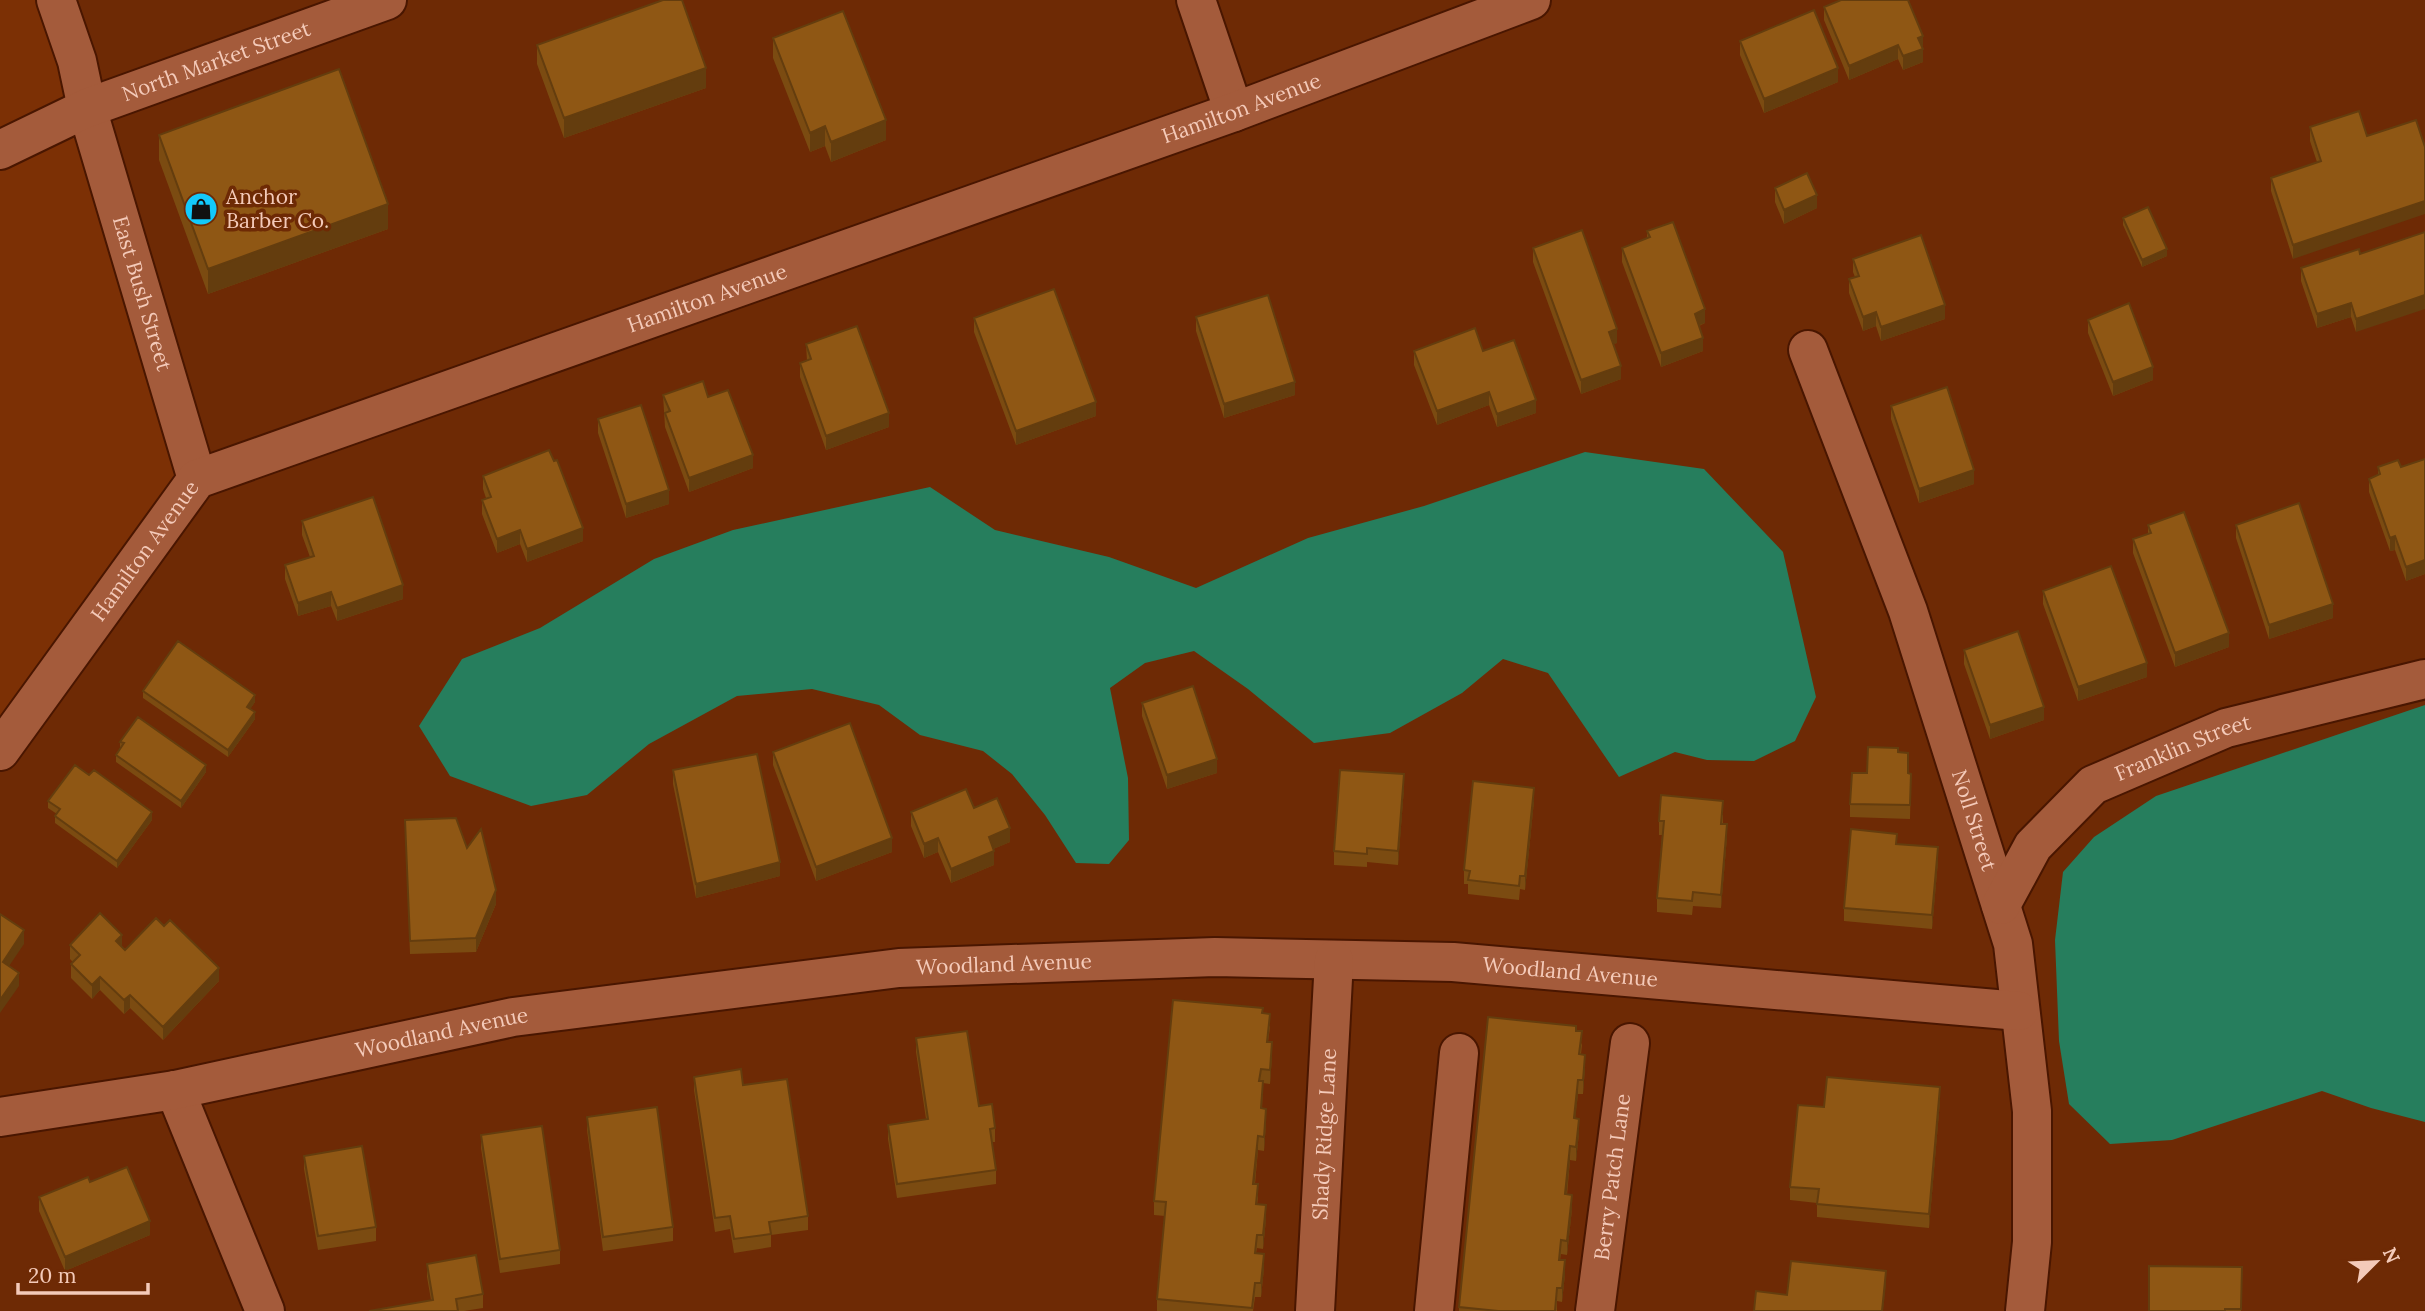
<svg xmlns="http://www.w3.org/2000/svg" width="2425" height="1311" viewBox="0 0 2425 1311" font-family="Lora,serif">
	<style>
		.built { fill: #7c3005 }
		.green { fill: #267e5d }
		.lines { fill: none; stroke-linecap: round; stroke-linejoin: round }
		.minor-casing { stroke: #491600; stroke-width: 42 }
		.minor { stroke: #a45b3b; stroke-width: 38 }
		.wall { fill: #7b4b11 }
		.shaded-wall { fill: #643d0e }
		.building { fill: #8f5714; stroke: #643d0e; stroke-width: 2 }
		.labels { text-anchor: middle; stroke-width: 7; stroke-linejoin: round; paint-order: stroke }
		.street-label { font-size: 21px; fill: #f4cab9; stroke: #6e2a05 }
		.poi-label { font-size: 21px; fill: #f4cab9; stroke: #6e2a05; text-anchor: start }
	</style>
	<rect width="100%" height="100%" fill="#6e2a05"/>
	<path class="built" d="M0 0H52L197 479 0 751Z"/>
	<path class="green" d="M1585 452 1704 469 1783 552 1816 697 1795 741 1754 761 1707 760 1675 752 1619 777 1548 673 1503 659 1462 693 1390 733 1314 743 1248 689 1194 651 1145 663 1110 688 1128 778 1129 840 1109 864 1076 863 1045 815 1012 774 983 751 920 735 879 705 812 689 737 696 649 744 587 795 531 806 450 776 419 726 462 659 540 628 654 559 733 530 930 487 995 530 1109 557 1196 588 1308 538 1424 506Z
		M2425 705V1122L2371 1108 2322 1091 2172 1140 2110 1144 2069 1104 2059 1041 2055 940 2063 872 2094 837 2156 796Z"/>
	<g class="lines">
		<defs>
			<g id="minor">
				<path id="s1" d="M56 0 77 61 87 108 197 479"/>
				<path d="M1196 0 1234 112"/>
				<path id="s2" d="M0 150 87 108 387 0"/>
				<path id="s3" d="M1808 350 1908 611 2013 944 2032 1111V1242L2025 1311"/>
				<path id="s4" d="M0 751 197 479 1234 112 1531 0"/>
				<path id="s5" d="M2001 905 2033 846 2093 785 2226 728 2425 679"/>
				<path d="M175 1090 265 1311"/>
				<path id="s6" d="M0 1117 175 1090 513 1017 899 968 1215 957 1453 962 2019 1011"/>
				<path id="s7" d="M1315 1311 1334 960"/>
				<path d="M1434 1311 1459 1053"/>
				<path id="s8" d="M1595 1311 1630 1043"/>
			</g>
		</defs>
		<use href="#minor" class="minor-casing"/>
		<use href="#minor" class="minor"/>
	</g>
	<path class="wall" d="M1824 7 1923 36V62L1903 70 1898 59 1849 80 1824 20Z
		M773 38 886 140 831 162 825 146 810 152 773 58Z
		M1740 41 1838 82 1764 113 1740 55Z
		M537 45 706 88 564 138 537 64Z
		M2310 127 2367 136 2293 259 2271 191V178L2317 162 2310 141Z
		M159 135 388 229 208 294 159 160Z
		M1775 188 1817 208 1784 224 1775 202Z
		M2123 218 2167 256 2142 267 2123 225Z
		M1647 231 1705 323 1699 326 1703 351 1661 367 1622 262V248L1647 238Z
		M1533 248 1617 343 1613 344 1621 379 1581 394 1533 262Z
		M2359 249 2356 332 2351 317 2317 328 2301 281V268Z
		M1853 259 1945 319 1881 341 1876 326 1863 331 1849 293V279L1855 277 1853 272Z
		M1196 317 1295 395 1224 418 1196 331Z
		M974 318 1096 416 1016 445 974 332Z
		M2088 320 2153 380 2113 396 2088 333Z
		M806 344 889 427 826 450 800 377V363L807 361Z
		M1414 351H1483L1536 413 1497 427 1489 405 1437 425 1414 365Z
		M663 395 708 397 753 468 689 492 665 427Z
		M1891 406 1974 484 1919 503 1891 419Z
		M598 419 669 504 626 518 598 433Z
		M2425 459V574L2406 581 2395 550 2390 551 2369 492V479L2378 475V467H2401Z
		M483 476 583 541 527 562 520 544 497 553 482 514V500L486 498 483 489Z
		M302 521 403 599 337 621 331 606 298 616 285 579V565L310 557 302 535Z
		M2148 525 2229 647 2175 667 2133 553V539L2148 534Z
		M2236 525 2333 618 2269 639 2236 538Z
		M2043 591 2147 677 2078 701 2043 604Z
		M1964 650 2044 720 1990 739 1964 664Z
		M143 691 255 702 250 709 255 719 228 757 143 698Z
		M1142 703 1217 773 1167 789 1142 716Z
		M120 742 206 772 181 808 116 762V755L120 748Z
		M773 752 892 852 816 881 773 765Z
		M1898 752 1908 774H1911L1910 819 1850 817V804Z
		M673 770 780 876 696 898 673 784Z
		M89 775 152 820 117 868 55 823V816L57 814 48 808V801Z
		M1404 788 1398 865 1367 862V867L1334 865V851Z
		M1534 801 1525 890 1520 889 1519 900 1468 894V884H1464V870Z
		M974 808 1010 842 993 849 994 865 951 883 938 852 924 858 911 826V812Z
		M1723 815V824L1727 837 1721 908 1693 906 1692 915 1657 912V898L1662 835H1659V821Z
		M405 820 467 848 496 904 476 952 410 954Z
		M1897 844 1938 861 1932 929 1844 921V908Z
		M70 945 122 947 125 950 219 981 163 1040 130 1008 124 1014 100 990 92 999 71 978V964L73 962 70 959Z
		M1263 1013 1270 1027 1268 1042 1272 1056 1270 1084 1263 1083 1262 1109 1266 1123 1264 1151 1258 1150 1255 1184 1258 1198 1257 1205 1266 1219 1263 1249 1257 1248 1256 1253 1264 1268 1261 1297H1255L1253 1311H1157V1299L1165 1216 1154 1215V1201Z
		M1576 1031 1582 1045 1581 1054 1585 1068 1583 1094H1578L1575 1118 1579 1133 1576 1161 1570 1160 1567 1195 1572 1209 1567 1255 1561 1254 1560 1260 1565 1274 1562 1302 1557 1301V1311H1459V1307Z
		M916 1038 979 1106 995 1128V1142H992L996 1170V1184L897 1198 888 1139V1125L926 1119 916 1052Z
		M694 1077 743 1085 808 1216V1230L771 1235V1247L734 1253 730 1229 715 1232 694 1090Z
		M1940 1101 1929 1228 1817 1217V1203L1790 1200V1187L1824 1107Z
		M587 1117 673 1227V1241L603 1251 587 1130Z
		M481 1135 560 1250V1264L500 1273 481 1148Z
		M304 1156 376 1227V1241L318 1250 304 1169Z
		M90 1182 150 1235 65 1271 39 1211V1197Z
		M427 1264 483 1294V1308L464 1311H369L431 1300 427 1277Z
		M2242 1267 2241 1311H2149Z"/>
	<path class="shaded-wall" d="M1923 36V62L1903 70V56L1918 38Z
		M1898 45V59L1849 80V66Z
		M706 68V88L564 138V118Z
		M1838 68V82L1764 113V99Z
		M886 120V140L831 162V142Z
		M825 126V146L810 152V133Z
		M1817 195V208L1784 224V210Z
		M2425 201V214L2293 259V245Z
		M388 204V229L208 294V269Z
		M2167 249V256L2142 267V260Z
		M2425 295V309L2356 332V319Z
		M2351 303V317L2317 328V314Z
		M1945 305V319L1881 341V327Z
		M1705 309V323L1695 327V314Z
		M1876 312V326L1863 331V317Z
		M1617 329V343L1609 346V332Z
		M1703 338V351L1661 367V353Z
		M1621 366V379L1581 394V380Z
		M2153 367V380L2113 396V382Z
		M1295 382V395L1224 418V404Z
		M1489 392V405L1437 425V411Z
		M1536 400V413L1497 427V414Z
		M1096 402V416L1016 445V431Z
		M889 413V427L826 450V436Z
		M753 455V468L689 492V478Z
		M1974 470V484L1919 503V489Z
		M669 490V504L626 518V504Z
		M583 528V541L527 562V549Z
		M520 530V544L497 553V539Z
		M2395 536V550L2390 551V538Z
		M2425 560V574L2406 581V567Z
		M403 585V599L337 621V608Z
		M331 592V606L298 616V603Z
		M2333 604V618L2269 639V625Z
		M2229 633V647L2175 667V653Z
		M2147 663V677L2078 701V687Z
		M255 695V702L247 714V707Z
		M2044 707V720L1990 739V725Z
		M255 712V719L228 757V750Z
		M1217 759V773L1167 789V775Z
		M206 765V772L181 808V801Z
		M1404 774V788L1398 865V851Z
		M1534 788V801L1525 890V876Z
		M152 812V820L117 868V861Z
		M1727 824V837L1721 908V895Z
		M1010 828V842L989 851V837Z
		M892 838V852L816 881V867Z
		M938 838V852L924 858V844Z
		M1938 847V861L1932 929V915Z
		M994 851V865L951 883V869Z
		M780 862V876L696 898V884Z
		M496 890V904L476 952V938Z
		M24 930V944L3 975V962Z
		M122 935V948L116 941Z
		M219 968V981L163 1040V1027Z
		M19 973V986L0 1013V1000Z
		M100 977V990L92 999V985Z
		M130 995V1008L124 1014V1000Z
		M1272 1042V1056L1270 1084V1070Z
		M1585 1055V1068L1583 1094V1080Z
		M1578 1080V1094L1574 1132V1118Z
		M1940 1087V1101L1929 1228V1214Z
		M1266 1109V1123L1264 1151V1137Z
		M1579 1119V1133L1576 1161V1147Z
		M1258 1136V1150L1253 1197V1184Z
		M1570 1146V1160L1565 1208V1194Z
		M1572 1195V1209L1567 1255V1241Z
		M1266 1205V1219L1263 1249V1235Z
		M150 1221V1235L65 1271V1257Z
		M1264 1254V1268L1261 1297V1283Z
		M1565 1260V1274L1562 1302V1288Z
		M1886 1271V1285L1883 1311H1882Z"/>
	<path class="building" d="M663 0H682L706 68 564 118 537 45Z
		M1841 0H1908L1923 36 1918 38 1923 49 1903 56 1898 45 1849 66 1824 7Z
		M1814 10 1838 68 1764 99 1740 41Z
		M843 11 886 120 831 142 825 126 810 133 773 38Z
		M339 69 388 204 208 269 159 135Z
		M2359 111 2367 136 2416 120 2425 147V201L2293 245 2271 178 2321 161 2310 127Z
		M1807 173 1817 195 1784 210 1775 188Z
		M2148 207 2167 249 2142 260 2123 218Z
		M1673 222 1705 309 1695 314 1703 338 1661 353 1622 248 1650 237 1647 231Z
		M1582 230 1617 329 1609 332 1621 366 1581 380 1533 248Z
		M2425 232V295L2356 319 2351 303 2317 314 2301 268 2359 249 2360 254Z
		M1921 235 1945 305 1881 327 1876 312 1863 317 1849 279 1859 276 1853 259Z
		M1054 289 1096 402 1016 431 974 318Z
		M1268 295 1295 382 1224 404 1196 317Z
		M2129 303 2153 367 2113 382 2088 320Z
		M857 326 889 413 826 436 800 363 811 359 806 344Z
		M1475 328 1483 351 1514 340 1536 400 1497 414 1489 392 1437 411 1414 351Z
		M703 381 708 397 728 390 753 455 689 478 665 413 670 411 663 395Z
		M1947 387 1974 470 1919 489 1891 406Z
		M641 405 669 490 626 504 598 419Z
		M549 450 554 461 557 460 583 528 527 549 520 530 497 539 482 500 491 497 483 476Z
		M2425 459V560L2406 567 2395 536 2390 538 2369 479 2380 474 2378 467 2398 460 2401 467Z
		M373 497 403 585 337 608 331 592 298 603 285 565 314 556 302 521Z
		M2299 503 2333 604 2269 625 2236 525Z
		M2184 512 2229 633 2175 653 2133 539 2151 533 2148 525Z
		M2111 566 2147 663 2078 687 2043 591Z
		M2018 631 2044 707 1990 725 1964 650Z
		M178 641 255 695 247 707 255 712 228 750 143 691Z
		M1193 686 1217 759 1167 775 1142 703Z
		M138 717 206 765 181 801 116 755 124 743 120 742Z
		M850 723 892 838 816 867 773 752Z
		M1868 747 1898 748V752L1908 753V773L1911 774 1910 805 1850 804 1852 773H1867Z
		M757 754 780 862 696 884 673 770Z
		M75 765 89 775 94 770 152 812 117 861 55 816 60 809 48 801Z
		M1340 770 1404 774 1398 851 1367 848V854L1334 851Z
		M1473 781 1534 788 1525 876H1520L1519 886 1468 880 1470 871 1464 870Z
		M966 789 974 808 997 798 1010 828 989 837 994 851 951 869 938 838 924 844 911 812Z
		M1661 795 1723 801 1721 824H1727L1721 895 1693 892 1692 901 1657 898 1664 821H1659Z
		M456 818 467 848 481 829 496 890 476 938 410 941 405 820Z
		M1851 829 1897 834 1896 844 1938 847 1932 915 1844 908Z
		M100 913 122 935 116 941 125 950 156 918 164 926 170 920 219 968 163 1027 130 995 124 1000 100 977 92 985 71 964 80 955 70 945Z
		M0 914 24 930 3 962 19 973 0 1000Z
		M1173 1000 1263 1008 1262 1013 1270 1014 1267 1042H1272L1270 1070 1261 1069 1259 1081H1263L1261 1108 1266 1109 1264 1137 1258 1136 1253 1184H1258L1256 1204 1266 1205 1263 1235H1257L1255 1253 1264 1254 1261 1283H1255L1252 1308 1157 1299 1166 1202 1154 1201Z
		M1488 1017 1576 1026V1031H1582L1579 1054 1585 1055 1583 1080H1578L1574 1118 1579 1119 1576 1147 1570 1146 1565 1194 1572 1195 1567 1241 1561 1240 1559 1260H1565L1562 1288H1557L1555 1311H1498L1459 1307Z
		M967 1031 979 1106 992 1104 995 1128 990 1129 996 1170 897 1184 888 1125 928 1119 916 1038Z
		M741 1069 743 1085 787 1079 808 1216 769 1222 771 1234 734 1239 730 1216 715 1218 694 1077Z
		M1827 1077 1940 1087 1929 1214 1817 1204 1819 1189 1790 1187 1798 1105 1824 1107Z
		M657 1107 673 1227 603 1237 587 1117Z
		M542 1126 560 1250 500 1259 481 1135Z
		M362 1146 376 1227 318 1236 304 1156Z
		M127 1167 150 1221 65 1257 39 1197 88 1177 90 1182Z
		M476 1255 483 1294 456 1299 458 1311H369L433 1300 427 1264Z
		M1791 1261 1886 1271 1882 1311H1754L1756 1291 1787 1295Z
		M2149 1266 2242 1267 2241 1309H2225V1311H2149Z"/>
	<defs>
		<symbol id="shop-disc" viewBox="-11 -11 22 22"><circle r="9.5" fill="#13cafb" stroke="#6e2a05"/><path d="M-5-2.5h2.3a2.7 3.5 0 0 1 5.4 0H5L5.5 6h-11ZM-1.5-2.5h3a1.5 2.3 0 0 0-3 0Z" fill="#111"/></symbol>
	</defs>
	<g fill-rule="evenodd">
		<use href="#shop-disc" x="182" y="190" width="38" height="38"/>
	</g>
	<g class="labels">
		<g class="street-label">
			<text dy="7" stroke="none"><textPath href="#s2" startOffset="234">North Market Street</textPath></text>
			<text dy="7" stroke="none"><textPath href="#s4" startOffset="1444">Hamilton Avenue</textPath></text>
			<text dy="7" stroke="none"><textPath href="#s1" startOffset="306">East Bush Street</textPath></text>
			<text dy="7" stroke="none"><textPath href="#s4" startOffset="877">Hamilton Avenue</textPath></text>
			<text dy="7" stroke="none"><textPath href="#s4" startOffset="247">Hamilton Avenue</textPath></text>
			<text dy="7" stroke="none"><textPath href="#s5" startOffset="250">Franklin Street</textPath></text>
			<text dy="7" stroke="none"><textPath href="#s3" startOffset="499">Noll Street</textPath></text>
			<text dy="7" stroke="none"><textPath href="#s6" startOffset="1017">Woodland Avenue</textPath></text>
			<text dy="7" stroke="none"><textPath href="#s6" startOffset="1584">Woodland Avenue</textPath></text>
			<text dy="7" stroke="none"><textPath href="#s6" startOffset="450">Woodland Avenue</textPath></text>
			<text dy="7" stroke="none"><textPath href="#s7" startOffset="177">Shady Ridge Lane</textPath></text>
			<text dy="7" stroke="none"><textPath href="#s8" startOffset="135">Berry Patch Lane</textPath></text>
		</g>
		<g class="poi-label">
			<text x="226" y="204">Anchor<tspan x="226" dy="24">Barber Co.</tspan></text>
		</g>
	</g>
	<g transform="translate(2376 1262) rotate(66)" stroke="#6e2a05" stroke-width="5" paint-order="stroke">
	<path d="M0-5L12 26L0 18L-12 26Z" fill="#f4cab9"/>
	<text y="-10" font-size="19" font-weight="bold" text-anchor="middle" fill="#f4cab9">N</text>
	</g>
	<path d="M18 1283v10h130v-10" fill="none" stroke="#f4cab9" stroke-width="3.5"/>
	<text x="28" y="1283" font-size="21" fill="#f4cab9" stroke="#6e2a05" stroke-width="5" paint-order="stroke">20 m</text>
</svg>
